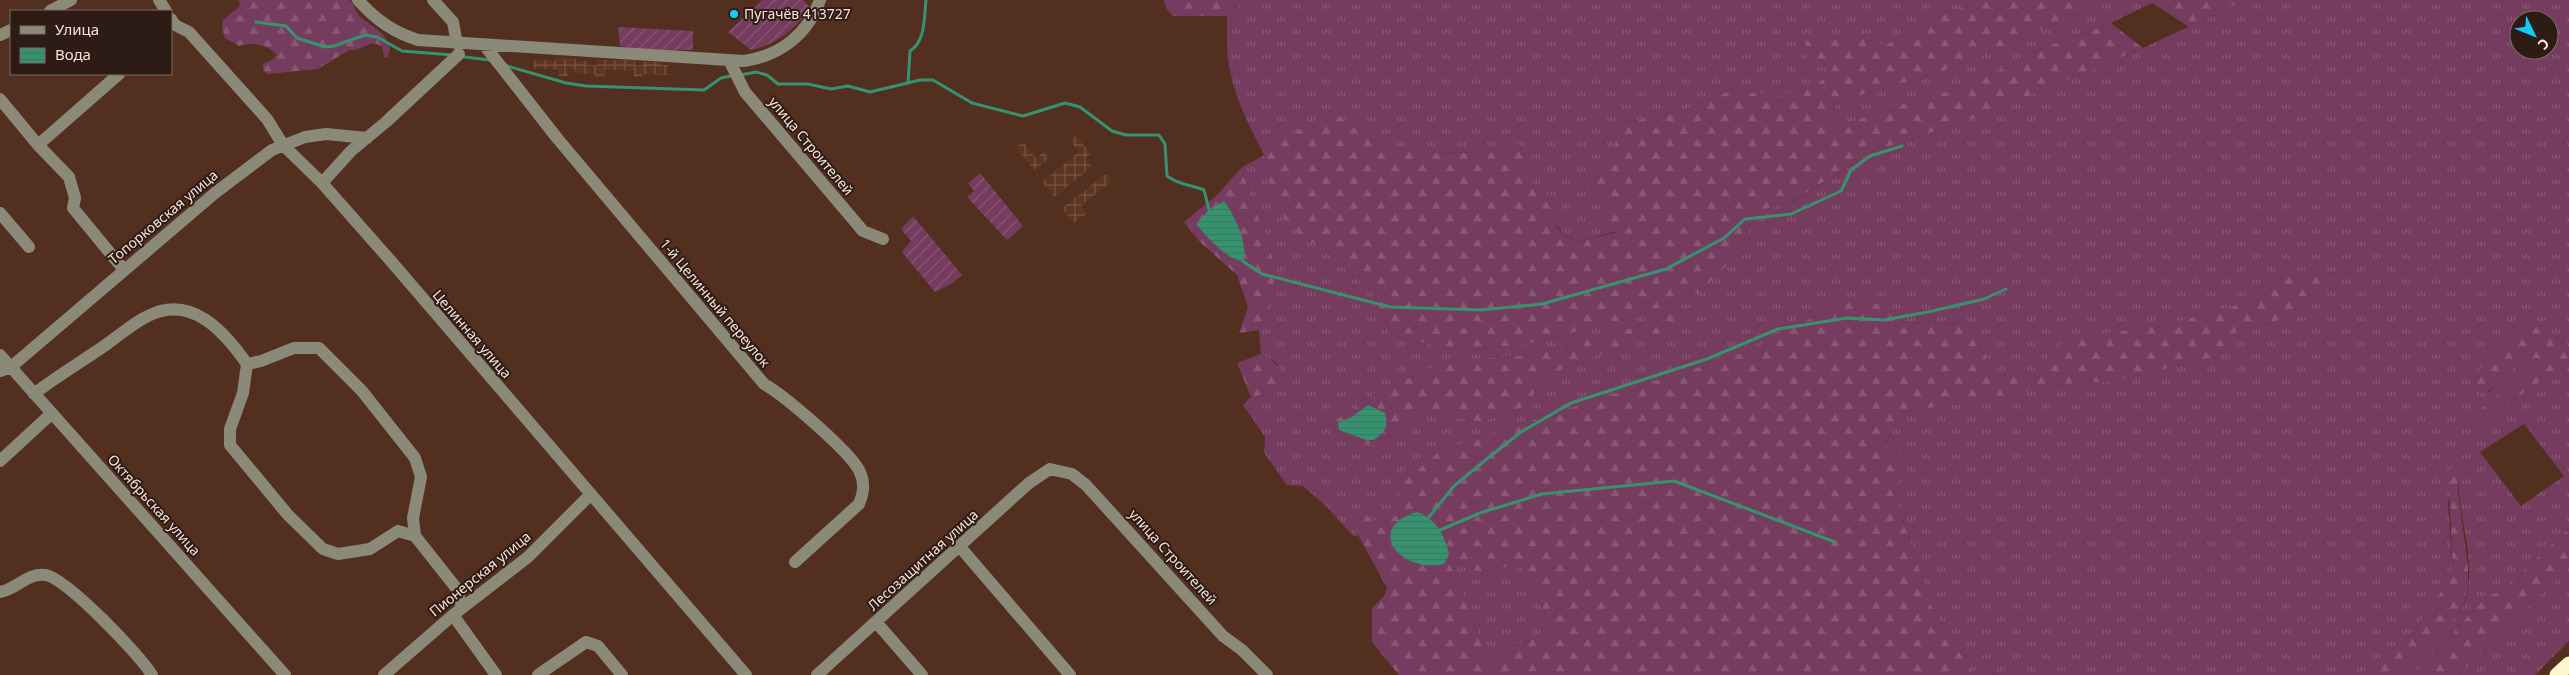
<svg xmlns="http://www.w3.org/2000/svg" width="2569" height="675" viewBox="0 0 2569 675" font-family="'Noto Sans',sans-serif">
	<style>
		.industrial { fill: url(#industrial-grid) }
		.grass { fill: url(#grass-tufts); fill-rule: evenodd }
		.forest { fill: url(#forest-firs); fill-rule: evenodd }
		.garden { fill: url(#garden-furrows) }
		.water { fill: url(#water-rules) }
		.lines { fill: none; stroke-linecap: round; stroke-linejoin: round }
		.stream { stroke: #36936f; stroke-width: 3 }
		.minor { stroke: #8b8a78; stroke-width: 12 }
		.highway { stroke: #fcf8cc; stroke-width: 15 }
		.poi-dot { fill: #15cafb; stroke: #2d1c15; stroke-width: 2 }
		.labels { text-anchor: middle; stroke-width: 4; stroke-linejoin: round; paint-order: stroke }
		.poi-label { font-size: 14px; fill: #f8e1d7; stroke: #2d1c15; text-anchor: start }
		.street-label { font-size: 14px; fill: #f8e1d7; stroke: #2d1c15 }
	</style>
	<defs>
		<pattern id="industrial-grid" width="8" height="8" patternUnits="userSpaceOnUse" patternTransform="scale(1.25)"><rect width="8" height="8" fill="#5f3522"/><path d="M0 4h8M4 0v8" fill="none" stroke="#775241"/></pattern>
		<pattern id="grass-tufts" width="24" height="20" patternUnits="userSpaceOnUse" patternTransform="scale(1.25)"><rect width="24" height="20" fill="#753c5f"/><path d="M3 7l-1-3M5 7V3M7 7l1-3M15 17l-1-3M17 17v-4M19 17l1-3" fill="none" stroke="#895875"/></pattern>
		<pattern id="forest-firs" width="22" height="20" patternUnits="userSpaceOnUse" patternTransform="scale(1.25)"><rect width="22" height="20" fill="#753c5f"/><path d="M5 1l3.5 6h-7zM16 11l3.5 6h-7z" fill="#895875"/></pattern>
		<pattern id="garden-furrows" width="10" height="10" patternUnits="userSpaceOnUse" patternTransform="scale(1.25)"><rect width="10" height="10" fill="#753c5f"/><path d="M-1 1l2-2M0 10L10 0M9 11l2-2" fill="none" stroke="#895875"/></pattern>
		<pattern id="water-rules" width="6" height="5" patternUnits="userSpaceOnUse" patternTransform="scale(1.25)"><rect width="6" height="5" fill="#36936f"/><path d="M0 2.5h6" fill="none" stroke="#3d775f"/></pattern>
	</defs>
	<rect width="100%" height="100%" fill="#532f20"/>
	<path class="industrial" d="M555 58 577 59V61H587L588 65H597V60H635V65H643V62H662V65H668V75L643 74 642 77H634V71L605 70 604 77H595V74L575 73V69H568V76H559V70L533 68 534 60 555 61Z
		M1076 135 1091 154 1085 159 1092 167 1054 197 1042 182 1079 152 1070 140Z
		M1023 142 1036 158 1044 152 1049 159 1034 170 1016 147Z
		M1106 174 1112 181 1081 206 1086 214 1074 223 1062 208Z"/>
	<path class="grass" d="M1247 0H1979L1926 22 1886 45 1852 36 1833 69 1815 86 1780 96 1731 90 1685 110 1620 124 1614 148 1582 189 1611 196 1617 231 1575 243 1555 225 1536 192 1520 145 1485 152 1427 153 1381 144 1339 116 1301 236 1327 251 1373 293 1390 333 1447 349 1482 348 1523 345 1630 318 1700 292 1747 235 1750 213 1793 202 1869 153 1978 117 2143 48 2245 0H2569V348L2535 320 2493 349 2475 381 2489 392C2503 379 2518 359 2538 357L2532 367 2479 410 2474 421 2475 431 2510 402 2569 362V528L2501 593 2488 595 2455 630 2453 637 2414 675H2397C2416 657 2433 639 2450 620 2454 616 2461 612 2463 607 2480 565 2456 516 2459 474L2448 502 2453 574 2413 633 2361 675H1998L1972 671 1931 606 1892 486 1904 477 1901 458 1886 444 1901 413 2050 387 2118 380 2219 356 2228 340 2238 330 2297 316 2339 272 2273 278 2254 294 2232 307 2161 326 2053 347 2044 369 1997 377 1968 324 1896 322 1840 302 1755 349 1402 510 1382 526 1351 522 1358 536H1353L1327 507 1303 486 1287 485 1264 453 1265 437 1243 405 1251 397 1287 389 1277 363 1261 354 1259 330 1274 295V262L1241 168 1264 155C1251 129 1237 103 1231 75 1226 56 1227 36 1227 16ZM2519 20H2549V50H2519ZM1687 308 1589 358 1542 378 1528 405 1479 423 1434 411 1406 418 1401 431 1386 437 1377 444 1364 445 1335 433 1333 420 1348 415 1363 399 1445 362 1525 355 1634 327ZM2524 424 2564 476 2521 506 2480 452Z
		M2077 0H2158L2111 23 2045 47 2002 69 1946 92 1888 108 1834 129 1829 121 1838 102 1946 70 2087 10Z
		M1461 562 1480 573 1520 564 1556 635C1533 639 1511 641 1497 662L1486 663 1484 646 1449 565Z
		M2569 567V641L2535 675H2459Z"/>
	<path class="forest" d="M239 0H350C355 4 354 9 357 13 368 27 399 36 387 58L384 57 382 46 373 43 356 50H349L318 69 268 74 263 70V64L272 60 277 55C267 44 253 42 239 46L225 38 222 28 223 20 240 6Z
		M1164 0H1247L1227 16H1173L1166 8Z
		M1979 0H2077L2087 10 1946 70 1838 102 1829 121 1834 129 1888 108 1946 92 2002 69 2045 47 2111 23 2143 48 1978 117 1869 153 1792 202 1750 213 1747 235 1730 262 1700 292 1630 318 1523 345 1482 348 1447 349 1390 333 1373 293 1327 251 1301 236 1277 210 1264 155 1285 134 1339 116 1381 144 1427 153 1485 152 1520 145 1536 192 1560 197 1555 226 1575 243 1617 232 1603 213 1611 196 1581 189 1614 148 1620 124 1685 110 1731 90 1780 96 1815 86 1833 69 1807 58 1805 41 1852 36 1886 45 1926 22Z
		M2158 0H2245L2189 27 2152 3Z
		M1241 168 1274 262V295L1259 330 1239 333 1248 307 1237 275 1199 241 1184 222 1216 196Z
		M2340 272 2297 316 2238 330 2228 340 2219 356 2118 380 2050 387 1901 413 1886 444 1901 458 1904 477 1892 486 1931 606 1972 671 1998 675H1399L1372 642V608L1384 596 1387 588 1351 522 1363 513 1382 526 1402 510 1396 488 1441 450 1755 349 1840 302 1885 304 1897 322 1968 324 1997 377 2044 369 2053 347 2084 336 2161 326 2232 307 2254 294 2273 278ZM1461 562 1480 573 1520 564 1556 635C1533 639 1511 641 1497 662H1486L1484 646 1450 565Z
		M1687 308H1694L1687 323 1589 358 1542 378 1528 405 1479 423 1434 411 1406 418 1401 431 1386 437 1377 444 1364 445 1335 433 1333 420 1348 415 1363 399 1445 362 1525 355 1634 327Z
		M2535 320 2569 348V362L2510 402 2475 432 2474 421 2479 410 2532 367 2538 358C2513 358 2503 390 2480 393L2474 381 2493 349Z
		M1261 354C1275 362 1287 371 1287 389L1251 397 1237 363Z
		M2460 463 2458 492 2468 566V585L2463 608 2428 646 2397 675H2361L2413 633 2453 574 2448 471Z
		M2569 528V567L2459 675H2414L2453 637 2455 630 2488 595 2501 592Z"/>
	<path class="garden" d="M763 0H803L811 8C795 28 777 45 751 50L728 32Z
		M618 27 693 31V50H643L620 46Z
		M980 173 1023 226 1007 240 967 197 974 191 968 183Z
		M913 216 962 275 951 284 935 292 902 252 911 241 901 229Z"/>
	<path class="water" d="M1224 201C1236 218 1247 241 1244 262 1227 260 1207 237 1196 224L1209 210Z
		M1368 405 1385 413C1389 427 1385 431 1374 440H1366L1339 430 1338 422 1350 418Z
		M1417 512C1437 520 1445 535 1449 555L1444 564C1399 574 1364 527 1417 512Z"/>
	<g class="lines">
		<path class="stream" d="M256 22 286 26 297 38 325 47 334 46 365 35 377 37 402 51 452 55
			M465 57 489 60
			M507 66 566 83 586 86 704 90 721 78 731 76
			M740 75 756 72 767 75 778 84H808L831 89 848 86 870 92 920 80H933L972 103 1023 116 1065 103 1080 107 1112 131 1126 135H1159L1165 144 1167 176C1181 186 1189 184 1204 190L1209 210
			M908 83 910 51C926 41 924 17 926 0
			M1244 262 1262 274 1390 307 1481 310 1542 304 1666 269 1724 238 1745 219 1791 214 1841 191 1851 170 1870 156 1902 146
			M1429 517 1454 486 1488 458 1521 432 1571 403 1707 359 1778 329 1847 318 1884 320 1928 312 1984 299 2006 289
			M1440 530 1480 513 1542 494 1674 481 1835 542"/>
		<path class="minor" d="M159 0 166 11
			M358 0C376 20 393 32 418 40L744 61C780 56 808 34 820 0
			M433 0 453 22 457 44
			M50 11 71 0
			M171 19 175 25 189 32 267 119 283 145 322 183 390 260 746 675
			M0 35 11 30
			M485 46 557 138 764 384C785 396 848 450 859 470 865 482 864 492 859 504L795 562
			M729 60 745 92 863 231 883 239
			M0 99 38 145 69 177 75 198 73 208 124 270
			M38 145 119 74
			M322 183 351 151 386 122 459 54
			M0 213 29 247
			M0 355 285 675
			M247 364 261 361 294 348H319L362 391 415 458 421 477 413 518 415 536 457 589 462 608
			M0 371 11 367 215 193 272 150 305 137 326 134 367 138
			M34 394C57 376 83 361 107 344 120 335 133 323 148 316 191 294 224 331 247 364L243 393 230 429V445L288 515 323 549 338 554 370 549 398 531 415 536
			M0 461 51 414
			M960 547 1070 675
			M0 592C17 589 28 572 46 575 68 580 140 655 152 675
			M453 615 496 675
			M876 622 922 675
			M384 675 453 615 528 557 591 494
			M538 675 586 642 598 646 622 675
			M817 675 1029 483 1050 469 1072 474 1086 485 1223 636 1242 650 1267 675"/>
		<path class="highway" d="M2557 675 2569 664"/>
	</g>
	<circle class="poi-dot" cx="734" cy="14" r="5"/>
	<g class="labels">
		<g class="poi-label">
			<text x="744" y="19">Пугачёв 413727</text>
		</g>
		<g class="street-label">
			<text transform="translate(811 146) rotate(50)" y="5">улица Строителей</text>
			<text transform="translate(163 217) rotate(-40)" y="5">Топорковская улица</text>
			<text transform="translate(715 303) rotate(50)" y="5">1-й Целинный переулок</text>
			<text transform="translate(472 334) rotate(49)" y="5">Целинная улица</text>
			<text transform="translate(154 505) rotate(48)" y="5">Октябрьская улица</text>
			<text transform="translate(1173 557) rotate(48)" y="5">улица Строителей</text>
			<text transform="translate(923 560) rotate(-42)" y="5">Лесозащитная улица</text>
			<text transform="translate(480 574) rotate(-39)" y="5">Пионерская улица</text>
		</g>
	</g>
	<rect x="10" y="10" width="162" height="65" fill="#2d1c15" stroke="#7e6b63"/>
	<rect x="20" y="26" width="25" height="8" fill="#8b8a78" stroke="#7e6b63"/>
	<text x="55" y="35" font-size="15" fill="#f8e1d7">Улица</text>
	<rect x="20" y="48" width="25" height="15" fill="url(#water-rules)" stroke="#7e6b63"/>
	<text x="55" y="60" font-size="15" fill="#f8e1d7">Вода</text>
	<g transform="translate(2534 35) rotate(133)"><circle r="24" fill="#2d1c15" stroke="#7e6b63"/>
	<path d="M0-4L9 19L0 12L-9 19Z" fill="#15cafb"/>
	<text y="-8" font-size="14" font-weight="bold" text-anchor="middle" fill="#f8e1d7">С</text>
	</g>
</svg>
